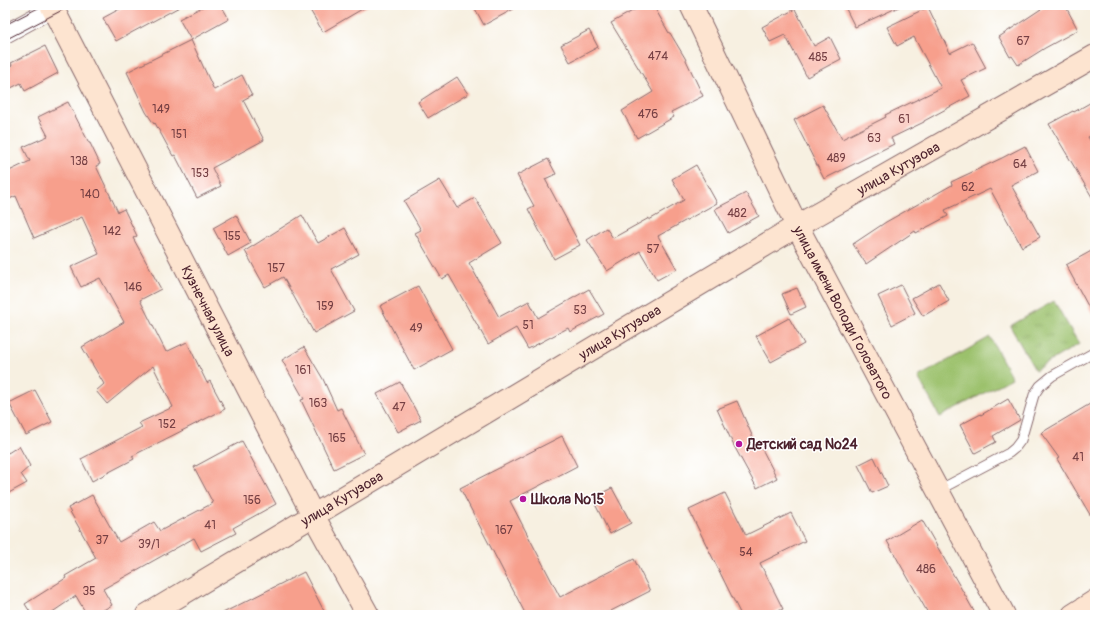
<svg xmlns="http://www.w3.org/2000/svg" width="1100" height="620" viewBox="0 0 1100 620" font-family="Pangolin,sans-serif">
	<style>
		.grass { fill: url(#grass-tufts); stroke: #72704c }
		.garden { fill: #9bc16c; stroke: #72704c }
		.building { fill: #f79f8c }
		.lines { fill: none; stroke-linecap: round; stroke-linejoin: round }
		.lane-casing { stroke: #87686b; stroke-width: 11 }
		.street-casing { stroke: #87686b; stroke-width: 20 }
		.secondary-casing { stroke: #87686b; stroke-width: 24 }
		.lane { stroke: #fff; stroke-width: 9 }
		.street { stroke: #fff; stroke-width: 18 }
		.secondary { stroke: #fde4d0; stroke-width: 22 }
		.tram { stroke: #4a1f2b; stroke-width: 1 }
		.poi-dot { fill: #b5179e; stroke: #fff; stroke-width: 1.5 }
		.labels { text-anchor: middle; stroke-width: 3; stroke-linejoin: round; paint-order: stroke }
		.number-label { font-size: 12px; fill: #753f43 }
		.street-label { font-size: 14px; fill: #4a1f2b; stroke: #fff }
		.poi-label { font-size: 14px; font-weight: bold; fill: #4a1f2b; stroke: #fff; text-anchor: start }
	</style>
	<defs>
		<pattern id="grass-tufts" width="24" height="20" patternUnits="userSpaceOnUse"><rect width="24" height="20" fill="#9bc16c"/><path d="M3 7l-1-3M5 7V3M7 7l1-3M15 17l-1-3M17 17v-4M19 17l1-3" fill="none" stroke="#87a55e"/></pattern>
	</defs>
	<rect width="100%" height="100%" fill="#fff"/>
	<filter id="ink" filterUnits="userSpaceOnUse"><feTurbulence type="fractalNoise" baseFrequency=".025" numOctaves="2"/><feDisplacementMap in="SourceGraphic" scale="8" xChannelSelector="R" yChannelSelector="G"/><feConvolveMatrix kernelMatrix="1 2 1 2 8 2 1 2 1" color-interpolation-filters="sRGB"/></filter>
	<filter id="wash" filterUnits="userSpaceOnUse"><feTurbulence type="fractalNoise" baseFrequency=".012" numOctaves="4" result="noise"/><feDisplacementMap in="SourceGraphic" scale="16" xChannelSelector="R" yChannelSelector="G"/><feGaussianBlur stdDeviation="0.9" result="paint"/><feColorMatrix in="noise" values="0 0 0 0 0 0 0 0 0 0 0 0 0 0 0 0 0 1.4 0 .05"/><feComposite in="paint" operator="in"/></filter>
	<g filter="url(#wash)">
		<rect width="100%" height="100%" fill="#f7f0e1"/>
		<path class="grass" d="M1054 301 1079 344 1035 370 1010 326Z"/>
		<path class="garden" d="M990 337 1012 378 940 417 918 377Z"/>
		<g id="blocks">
			<path class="building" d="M127 5H183L116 41 103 18Z
				M206 5H221L229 19 191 40 179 19Z
				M307 5H369L323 32Z
				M473 5H521L484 25Z
				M643 5H653L669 33H670L685 58 703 96 671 112 674 117 637 138 622 111 653 92 611 23Z
				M844 5H903L855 27Z
				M1047 5H1065L1078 30 1045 48 1018 65 1012 56 1010 57 999 37Z
				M928 7 950 53 972 42 986 68 961 80 970 96 924 121V122L891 138 894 144 824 179 794 120 823 105 842 139 886 117 885 115 941 88 914 37 897 46 887 27Z
				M795 9 814 46 830 37 841 59 807 77 785 35 770 42 762 27Z
				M589 30 598 47 570 62 561 45Z
				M191 40 214 90 242 75 252 95 243 100 264 140 212 168 221 186 197 198 175 155 173 156 155 123 154 124 146 112 127 72Z
				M45 46 58 73 25 91 21 83 5 91V69L12 65 11 63Z
				M457 77 468 94 428 118 418 102Z
				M1095 100V133L1088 137 1095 148V202L1049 124 1073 111 1074 112Z
				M68 102 89 143H90L100 164 96 166 118 212 124 209 137 236 133 238 161 289 140 300 166 352 187 342 207 383 210 381 225 409 132 456 134 459 92 481 81 459 142 427 139 423 173 407 153 366 107 404 96 391 104 384 82 347 124 322 100 278 81 287 71 267 99 254 82 217 34 238 16 196 5 201V173L30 161 23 147 48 136 38 117Z
				M1025 146 1038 171 1011 185 1040 237 1022 247 990 189 945 210 948 216 916 233 915 231 866 264 853 244 886 222 952 185 951 182 1002 158Z
				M548 159 556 174 545 179 580 245 554 259 528 209 534 206 517 175Z
				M696 165 717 203 658 236 677 269 657 280 640 251 607 271 587 240 606 228 613 238 649 218V220L684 200 672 179Z
				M440 180 457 208 475 198 502 243 469 263 499 317 529 301 538 318 589 289 604 314 570 332 568 328 528 349 516 328 488 344 449 275 442 279 415 233 421 230 404 201Z
				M746 193 759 216 728 233 715 209Z
				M236 215 251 243 228 256 213 228Z
				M302 215 318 243 345 228 359 254 331 269 354 311 314 333 283 277 265 287 245 251Z
				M1095 249V319L1066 265Z
				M939 283 949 301 923 316 912 298Z
				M901 285 915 313 892 325 878 296Z
				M418 286 452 349 414 370 380 306Z
				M797 288 806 307 791 314 782 294Z
				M789 318 804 344 771 362 756 336Z
				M304 347 323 379 337 410 341 408 364 454 334 469 301 400 304 399 282 360Z
				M400 382 421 420 398 432 377 394Z
				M35 390 52 422 26 435 9 403Z
				M1008 399 1020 420 993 436 996 442 975 453 960 425 981 414V415Z
				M737 401 758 449 761 447 777 478 757 488 733 444 717 409Z
				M1095 401V523L1057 459 1059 458 1041 433Z
				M562 436 577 466 510 501 560 597 634 559 650 591 603 615H526L460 488Z
				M242 441 276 504 233 528 236 533 201 551 194 538 103 589 112 605 95 615H87L76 596 48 615H32L25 604 66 578 65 576 96 558 68 508 92 495 119 542 154 522 160 531 213 503 194 467Z
				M19 446 30 466 21 474 27 483 5 495V449L8 453Z
				M874 457 888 486 872 493 858 465Z
				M612 488 631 523 610 534 592 498Z
				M725 493 746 535 791 513 805 541 760 563 783 609 770 615H741L689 510Z
				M922 520 966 597 976 615H929L887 541Z
				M304 572 326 615H219Z"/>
		</g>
	</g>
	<g filter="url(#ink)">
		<use href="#blocks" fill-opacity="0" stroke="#87686b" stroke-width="1"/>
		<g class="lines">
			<defs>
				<path id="lane" d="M937 491 1009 453 1015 448 1021 440 1034 395 1040 386 1052 376 1095 352"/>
				<path id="street" d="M5 34 58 5"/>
				<g id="secondary">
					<path id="s1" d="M51 5 313 515 368 615"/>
					<path id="s2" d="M691 5 797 226 1004 615"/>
					<path id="s3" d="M147 615 797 226 1095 56"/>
					<path d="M1073 615 1095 601"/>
				</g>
			</defs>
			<use href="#lane" class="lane-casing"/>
			<use href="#street" class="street-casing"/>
			<use href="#secondary" class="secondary-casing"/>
			<use href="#lane" class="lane"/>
			<use href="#street" class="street"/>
			<use href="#secondary" class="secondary"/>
			<path class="tram" d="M5 25 44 5
				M5 40 72 5"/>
		</g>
	</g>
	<g class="poi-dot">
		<circle cx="739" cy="444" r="4"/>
		<circle cx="523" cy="499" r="4"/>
	</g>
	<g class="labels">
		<g class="number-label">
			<text x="1023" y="45">67</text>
			<text x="658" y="60">474</text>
			<text x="818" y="61">485</text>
			<text x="161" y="113">149</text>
			<text x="648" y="118">476</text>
			<text x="904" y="123">61</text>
			<text x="179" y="138">151</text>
			<text x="874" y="142">63</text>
			<text x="836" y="162">489</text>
			<text x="79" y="165">138</text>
			<text x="1020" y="168">64</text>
			<text x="200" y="177">153</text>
			<text x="968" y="191">62</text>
			<text x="90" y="198">140</text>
			<text x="737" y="217">482</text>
			<text x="112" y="235">142</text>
			<text x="232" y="240">155</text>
			<text x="653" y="253">57</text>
			<text x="276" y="272">157</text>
			<text x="133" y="291">146</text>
			<text x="325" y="310">159</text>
			<text x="580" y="314">53</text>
			<text x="528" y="329">51</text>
			<text x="416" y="332">49</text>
			<text x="303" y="374">161</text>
			<text x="318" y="407">163</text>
			<text x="399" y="411">47</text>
			<text x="167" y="428">152</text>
			<text x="337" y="442">165</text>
			<text x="1078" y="461">41</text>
			<text x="252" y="504">156</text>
			<text x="210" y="529">41</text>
			<text x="504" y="534">167</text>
			<text x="102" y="544">37</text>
			<text x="149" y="548">39/1</text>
			<text x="746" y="556">54</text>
			<text x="926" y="573">486</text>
			<text x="89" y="595">35</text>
		</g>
		<g class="street-label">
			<text dy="5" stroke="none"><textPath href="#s3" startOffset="874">улица Кутузова</textPath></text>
			<text dy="5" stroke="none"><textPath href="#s1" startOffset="344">Кузнечная улица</textPath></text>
			<text dy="5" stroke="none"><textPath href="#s2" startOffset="343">улица имени Володи Головатого</textPath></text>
			<text dy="5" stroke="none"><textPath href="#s3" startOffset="551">улица Кутузова</textPath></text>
			<text dy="5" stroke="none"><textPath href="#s3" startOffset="227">улица Кутузова</textPath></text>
		</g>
		<g class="poi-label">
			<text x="747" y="449">Детский сад №24</text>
			<text x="531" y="504">Школа №15</text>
		</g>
	</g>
	<rect width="1100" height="620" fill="none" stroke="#fff" stroke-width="20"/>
</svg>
